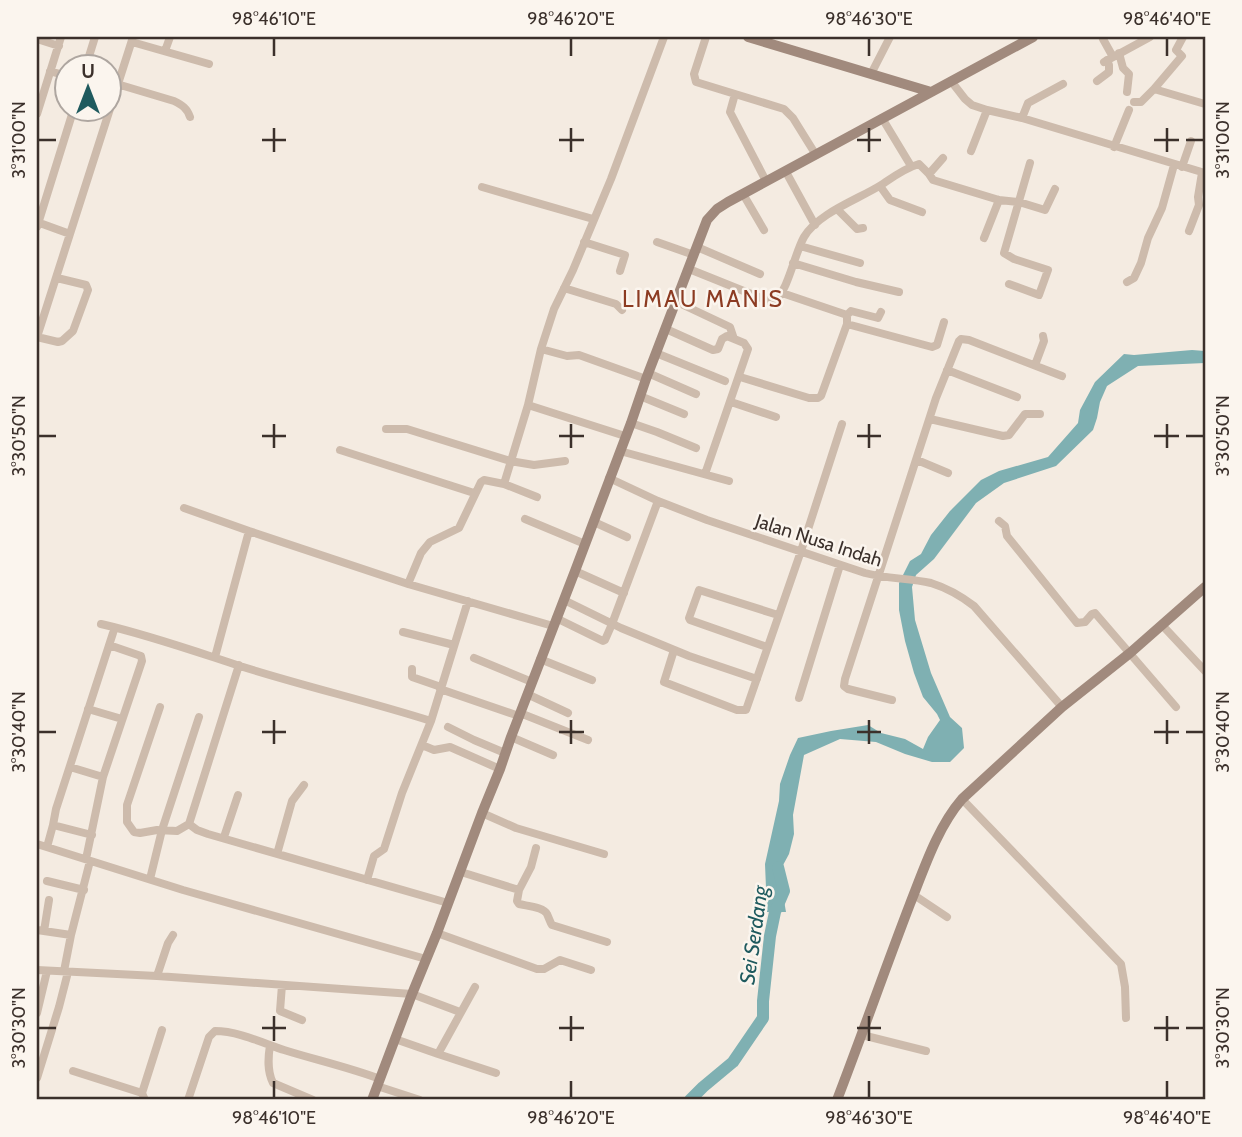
<svg xmlns="http://www.w3.org/2000/svg" width="1242" height="1137" viewBox="0 0 1242 1137" font-family="Cabin,sans-serif">
	<style>
		.water { fill: #7fb0b2 }
		.lines { fill: none; stroke-linecap: round; stroke-linejoin: round }
		.river { stroke: #7fb0b2; stroke-width: 12 }
		.street { stroke: #cdbbac; stroke-width: 8 }
		.secondary { stroke: #a18a7d; stroke-width: 10 }
		.ticks { fill: none; stroke: #3b302b; stroke-width: 2.5 }
		.labels { text-anchor: middle; stroke-width: 5; stroke-linejoin: round; paint-order: stroke }
		.street-label { font-size: 19px; fill: #3b302b; stroke: #fbf5ee }
		.water-label { font-size: 21px; font-style: italic; fill: #1f5a5e; stroke: #fbf5ee }
		.quarter-label { font-size: 23px; letter-spacing: 2px; fill: #8c3b22; stroke: #fbf5ee }
		.neatline { fill: none; stroke: #3b302b; stroke-width: 2.5 }
		.ticks-label { font-size: 18px; text-anchor: middle; fill: #3b302b }
	</style>
	<rect width="100%" height="100%" fill="#f4ebe1"/>
	<path class="water" d="M1192 350 1205 351V363L1138 366 1107 386 1100 402 1097 418 1093 430 1056 466 1004 483 976 503 934 559 916 575 912 587 915 620 931 673 950 717 962 728 964 748 950 762H932L905 754 876 742 840 739 804 755 793 815 794 834 789 854 782 867V889L786 912H767L765 864 779 801 780 784 790 755 798 738 831 731 868 725 881 733 905 739 923 749 928 737 940 720 937 714 923 697 914 673 905 641 899 610V583L910 561 921 554 931 535 950 511 981 480 999 471 1048 457 1078 423 1080 410 1095 382 1124 354 1134 355Z"/>
	<g class="lines">
		<path class="river" d="M690 1100 703 1087 733 1062 763 1018V1001L770 936 775 912 784 891 778 867"/>
		<path class="street" d="M706 37 694 74 696 82 784 109 793 118 816 155
			M1183 37 1176 50 1182 56 1154 89 1205 104
			M37 39 59 46
			M1103 39 1113 57
			M132 42 209 64
			M165 51 170 37
			M1119 53 1123 68 1129 74 1127 92
			M1104 62 1150 37
			M86 66 95 37
			M50 71 66 76
			M871 74 890 37
			M951 81 965 99 972 105 987 110 1022 118 1205 173
			M1097 81 1109 72V65L1107 60
			M117 84 174 101C182 105 187 108 190 117
			M735 94 730 112 766 181
			M1134 102H1141L1154 89
			M37 114 61 37
			M882 118 911 166
			M1022 118 1028 103 1063 84
			M1114 147 1129 110
			M971 151 987 110
			M943 158 929 174 933 180 999 200 1019 202 1045 210 1055 189
			M1182 167 1191 141
			M786 172 815 225
			M880 186 890 200 922 212
			M482 187 593 219
			M743 194 764 230
			M837 209 857 229 863 228
			M37 222 70 234
			M37 227 74 108
			M1189 231 1199 205 1198 197 1202 173
			M984 238 999 200
			M584 242 625 255 620 271
			M657 242 694 255
			M800 246 860 263
			M697 247 760 274
			M793 263 856 282 899 292
			M689 269 771 302 775 301C789 288 794 255 804 237 818 213 859 199 881 185 893 177 905 168 919 164L929 174
			M1127 282 1134 278 1141 263 1148 238 1162 208 1174 165
			M1009 284 1039 295 1048 270 1014 259 1004 253 1030 163
			M564 288 616 304 622 310
			M782 293 847 315 851 311 878 318 881 312
			M677 302 730 327 734 339
			M847 324 932 347 937 345 944 322
			M666 329 713 350 718 349 722 339 727 336 744 343 748 349 705 474
			M37 337 133 37
			M37 337 58 342 62 341 73 331 88 290 86 285 57 278
			M656 353 725 381
			M1035 365 1044 341 1043 336
			M947 370 1017 397
			M648 373 696 394
			M740 377 809 398H818L821 396 847 324V315
			M646 379 579 355 567 356 541 349 554 309 573 270 611 179 664 37
			M640 396 684 414
			M731 402 776 417
			M528 405 625 436
			M930 419 1003 436 1009 435 1025 414H1040
			M631 423 657 432 696 448
			M386 429H407L510 461 534 465 565 461
			M340 450 474 493
			M620 451 729 481
			M917 460 948 473
			M609 478 658 501 707 520 865 573C887 579 909 578 931 583 947 588 961 596 974 606L1062 707
			M537 497 504 484 528 405 541 349
			M184 508 249 531
			M525 519 585 544
			M999 521 1005 526 1007 536 1077 623 1085 622 1092 614 1095 613 1176 707
			M594 522 627 537
			M575 571 624 593
			M408 584 421 553 430 542 459 528 481 482 484 480 504 484
			M564 600 621 628 689 656 757 679
			M556 618 603 641 605 640 612 624 658 501
			M101 624C149 635 194 651 240 666 303 686 368 701 431 721
			M1162 625 1205 671
			M403 632 454 645
			M767 647 690 620 689 618 699 590 778 615
			M674 650 664 682 737 710H746L801 551 842 424
			M215 657 249 531 408 584 553 626
			M474 658 532 682
			M540 659 592 680
			M239 665 189 824 197 830 208 834 448 903
			M412 669V677L441 687
			M440 689 519 716
			M527 694 568 713
			M799 698 840 565
			M892 700 848 689 844 686 845 679 936 398 959 341 961 339 969 340 1062 376
			M160 707 127 805V822L134 832 140 833 157 830 177 831 189 824
			M88 709 122 719
			M520 713 588 740
			M448 727 474 740 505 753
			M511 737 553 755
			M422 745 434 750 450 747 500 769
			M70 767 103 777
			M962 799 1121 964 1125 987 1126 1018
			M482 813 516 828 604 854
			M92 835 53 825 56 809 113 633
			M224 837 238 795
			M37 844 183 890 426 959
			M47 847 53 825
			M277 854 292 801 304 785
			M86 859 103 777 142 661 141 656 109 645
			M461 872 519 890 531 867 536 848
			M150 879 162 830 199 717
			M367 880 374 856 384 849 402 793 431 721 468 601
			M47 881 84 890
			M519 890 517 901 519 904C527 906 544 907 547 914 549 918 550 922 552 925L607 942
			M914 895 947 917
			M37 930 71 935
			M44 931 49 900
			M437 933 537 969H544L560 960 591 970
			M37 970 157 976 412 994 460 1012
			M64 971 71 935 90 861
			M157 976 168 943 173 935
			M282 985 280 1011 302 1020
			M37 1013 47 971
			M862 1035 926 1051
			M395 1039 438 1054 475 987
			M270 1045C268 1058 267 1071 273 1083L313 1100
			M438 1054 496 1073
			M73 1071 142 1093
			M37 1078 59 1007 68 972
			M377 1086 420 1100
			M145 1100 142 1093 162 1030
			M188 1100 209 1037 215 1031C238 1031 263 1043 284 1050 316 1060 348 1067 380 1079"/>
		<path class="secondary" d="M748 37 931 92
			M372 1100 412 994 437 933 482 813 500 769 511 737 575 571 631 423 646 379 707 220 717 209 728 202 1033 37
			M837 1100C862 1035 885 969 910 904 924 869 937 828 962 799L1062 707 1130 653 1205 587"/>
	</g>
	<path class="ticks" d="M274 38V56M571 38V56M869 38V56M1167 38V56M274 128V152M571 128V152M869 128V152M1167 128V152M38 140H56M262 140H286M559 140H584M857 140H881M1154 140H1179M1186 140H1204M274 424V448M571 424V448M869 424V448M1167 424V448M38 436H56M262 436H286M559 436H584M857 436H881M1154 436H1179M1186 436H1204M274 720V744M571 720V744M869 720V744M1167 720V744M38 732H56M262 732H286M559 732H584M857 732H881M1154 732H1179M1186 732H1204M274 1016V1041M571 1016V1041M869 1016V1041M1167 1016V1041M38 1028H56M262 1028H286M559 1028H584M857 1028H881M1154 1028H1179M1186 1028H1204M274 1081V1098M571 1081V1098M869 1081V1098M1167 1081V1098"/>
	<g class="labels">
		<g class="street-label">
			<text transform="translate(819 540) rotate(18)" y="7">Jalan Nusa Indah</text>
		</g>
		<g class="water-label">
			<text transform="translate(754 935) rotate(-82)" y="7">Sei Serdang</text>
		</g>
		<g class="quarter-label">
			<text x="703" y="307">LIMAU MANIS</text>
		</g>
	</g>
	<rect width="1242" height="1137" fill="none" stroke="#fbf5ee" stroke-width="77"/>
	<g transform="translate(88 88)"><circle r="33" fill="#fbf5ee" stroke="#aea6a0" stroke-width="2"/>
	<path d="M0-5L12 26L0 18L-12 26Z" fill="#1f5a5e"/>
	<text y="-10" font-size="19" font-weight="bold" text-anchor="middle" fill="#3b302b">U</text>
	</g>
	<rect x="38" y="38" width="1166" height="1060" class="neatline"/>
	<g class="ticks-label">
		<text x="274" y="25">98°46'10"E</text>
		<text x="571" y="25">98°46'20"E</text>
		<text x="869" y="25">98°46'30"E</text>
		<text x="1167" y="25">98°46'40"E</text>
		<text transform="translate(19 140) rotate(-90)" y="6">3°31'00"N</text>
		<text transform="translate(1223 140) rotate(-90)" y="6">3°31'00"N</text>
		<text transform="translate(19 436) rotate(-90)" y="6">3°30'50"N</text>
		<text transform="translate(1223 436) rotate(-90)" y="6">3°30'50"N</text>
		<text transform="translate(19 732) rotate(-90)" y="6">3°30'40"N</text>
		<text transform="translate(1223 732) rotate(-90)" y="6">3°30'40"N</text>
		<text transform="translate(19 1028) rotate(-90)" y="6">3°30'30"N</text>
		<text transform="translate(1223 1028) rotate(-90)" y="6">3°30'30"N</text>
		<text x="274" y="1124">98°46'10"E</text>
		<text x="571" y="1124">98°46'20"E</text>
		<text x="869" y="1124">98°46'30"E</text>
		<text x="1167" y="1124">98°46'40"E</text>
	</g>
</svg>
